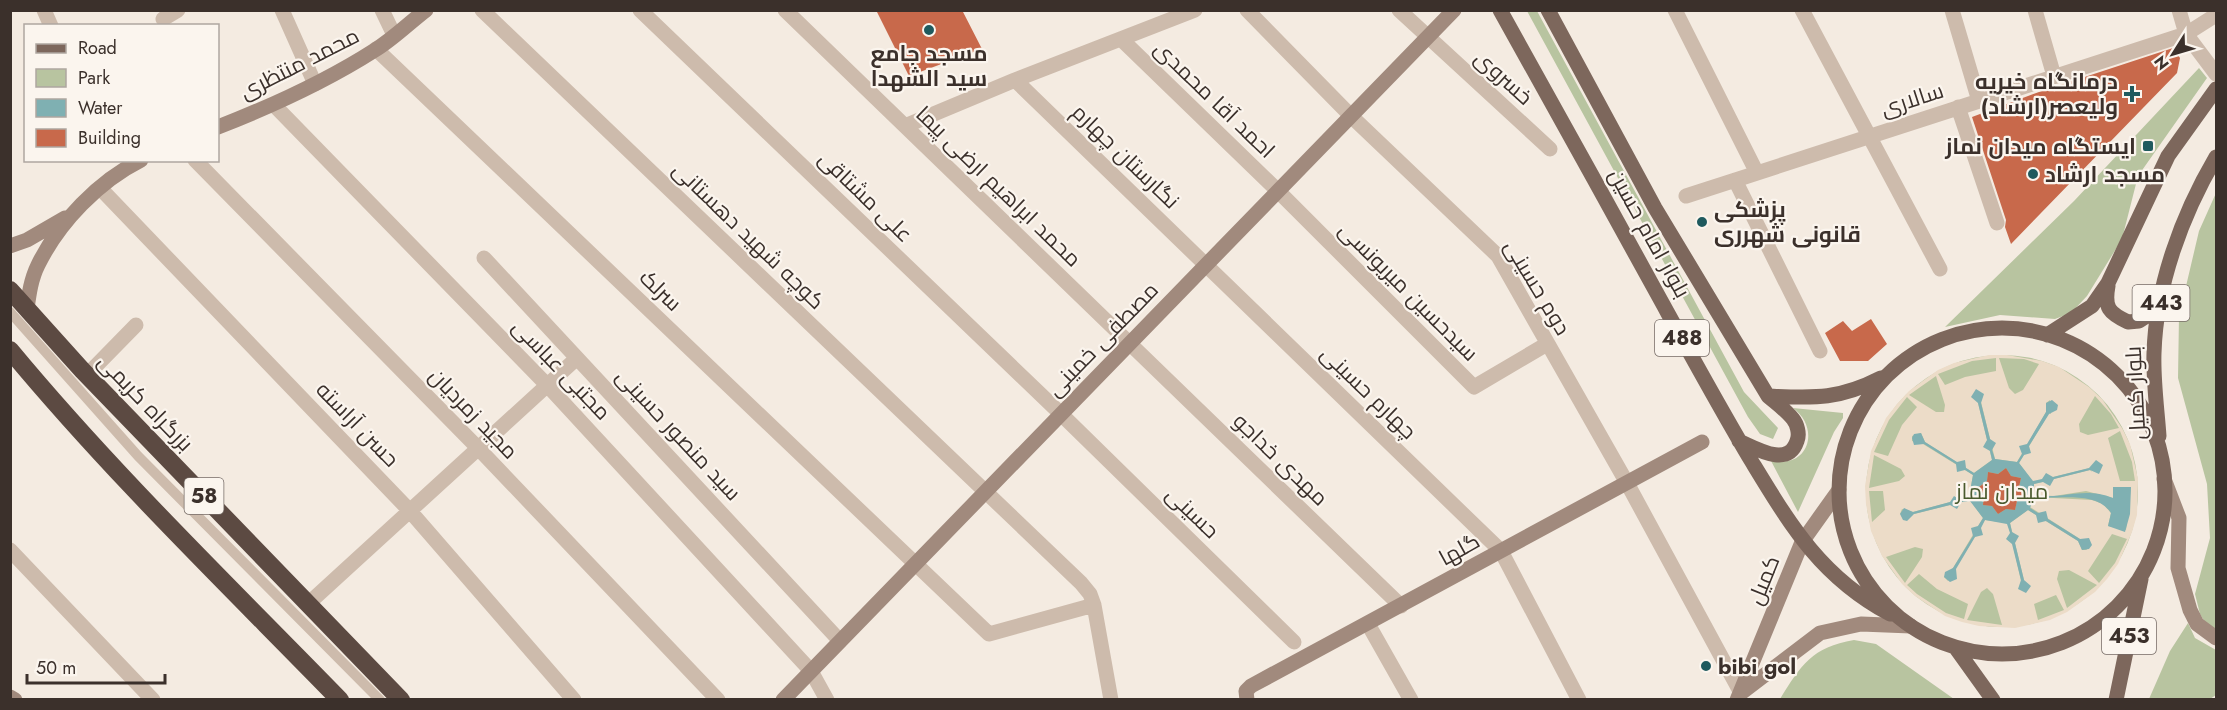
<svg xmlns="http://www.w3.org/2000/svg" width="2227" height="710" viewBox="0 0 2227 710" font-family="Jost,Cairo,sans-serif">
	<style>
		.green { fill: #b8c4a0 }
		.plaza { fill: #ecdcc8; fill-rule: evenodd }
		.water { fill: #7fb0b2; fill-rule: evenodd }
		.building { fill: #c8694b }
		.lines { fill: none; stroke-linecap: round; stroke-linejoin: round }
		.lane { stroke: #cdbbac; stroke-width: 10 }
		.street { stroke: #cdbbac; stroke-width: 15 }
		.secondary { stroke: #a18a7d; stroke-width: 15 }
		.primary { stroke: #7d675c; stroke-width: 15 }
		.highway { stroke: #5c4a42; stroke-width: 18 }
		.poi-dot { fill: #1f5a5e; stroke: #fbf5ee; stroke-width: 2 }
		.labels { text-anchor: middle; stroke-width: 4.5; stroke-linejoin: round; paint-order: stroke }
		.shield { fill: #fbf5ee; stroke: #756b66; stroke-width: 1.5 }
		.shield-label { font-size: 21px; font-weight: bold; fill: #3b302b }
		.poi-label { font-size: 22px; font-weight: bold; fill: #3b302b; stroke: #fbf5ee; text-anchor: start }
		.street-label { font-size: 22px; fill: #3b302b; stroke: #fbf5ee }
		.park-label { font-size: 22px; fill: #4a5a2e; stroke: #fbf5ee }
	</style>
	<rect width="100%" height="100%" fill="#f4ebe1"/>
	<path class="green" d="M1527 11H1537L1744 392 1778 428 1773 439 1760 434 1748 417Z
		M2199 68 2207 78 2138 176 2122 239 2087 296 2071 313 2055 319 2000 315 1945 327 2074 201Z
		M2216 193V630L2207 626 2200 614 2195 594 2210 538 2207 484 2178 378 2179 316 2199 231Z
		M1866 491a136 136 0 1 1 272 0a136 136 0 1 1-272 0Z
		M1793 408 1843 413V418L1834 432 1798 512 1770 459C1807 472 1822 429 1793 408Z
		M2188 623 2195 638 2216 650V695L2210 699H2149L2170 651Z
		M1854 640 1876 644 1954 699H1780C1801 665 1812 647 1854 640Z"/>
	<path class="plaza" d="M1989 355H2007L2042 361 2059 367 2089 387 2102 399 2122 428 2130 444 2138 479 2137 515 2132 532 2118 564 2107 579 2095 592 2067 612 2050 620 2015 628 1979 626 1962 622 1945 616 1915 596 1902 584 1882 556 1871 531 1866 504 1865 486 1871 451 1886 418 1897 404 1909 391 1938 370 1954 363ZM1996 358V371L1965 377 1945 385 1938 374 1972 361ZM1999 358 2024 359 2039 364 2023 390 2015 394 2009 388ZM1936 376 1945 405 1944 412H1936L1909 395ZM2095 396 2111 414 2119 428 2088 435 2080 432 2079 424ZM1907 397 1917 407 1902 425 1888 456 1874 452 1889 420ZM2050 400 2051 414 2049 413 2019 463 2033 482 2090 468 2092 472 2090 470 2034 484V495L2054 496 2086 491 2113 498V487H2131L2126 530 2108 526 2111 513 2103 504 2092 500 2034 497 2030 507 2080 539 2087 550H2082L2078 541 2028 510 2010 523 2024 580 2021 581 2008 523 1985 520 1948 581 1944 577 1953 568 1983 518 1970 500 1914 514H1900L1902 509 1913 512 1969 497 1973 475 1923 444 1912 441V436L1921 433 1925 442 1974 473 1992 460 1978 403 1981 402 1995 459 2017 462 2046 412V403ZM2120 431 2132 462 2135 481H2120L2108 438ZM1874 455 1901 469 1905 476 1899 481 1869 488ZM1869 491H1883L1885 510 1872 522ZM2112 534 2127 539 2115 563 2099 583 2088 571ZM1915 547 1923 549 1922 557 1905 583 1886 557ZM2069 570 2097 585 2067 608 2057 579 2059 571ZM1919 574 1937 589 1968 604 1964 619 1946 613 1917 594 1907 585ZM1987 588 1993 594 2002 625 1967 620 1981 592ZM2056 595 2064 610 2038 620 2034 604Z"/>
	<path class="water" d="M1976 389 1984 394 1981 403 1990 439 1996 443 1992 450 1995 459 2017 462 2022 454 2019 446 2027 444 2046 412V403L2052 400 2058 405 2057 410 2049 414 2029 446 2031 453 2024 455 2019 463 2033 481 2042 479 2046 473 2053 477 2089 468 2096 460 2103 465 2099 474 2090 470 2054 479 2050 486 2043 482 2034 484V495C2063 500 2083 486 2113 498V487H2131L2130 514 2125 532 2108 526 2111 513C2096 490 2057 500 2034 497L2030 508 2038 513 2046 511 2048 519 2080 539 2089 538 2092 545 2089 549 2082 550 2078 541 2046 521 2038 523 2036 515 2028 510 2010 523 2012 532 2019 536 2015 543 2024 580 2031 586 2026 593 2018 589 2021 580 2012 544 2006 539 2010 533 2007 524 1985 520 1981 528 1983 535 1975 537 1956 569 1957 579 1950 582 1944 577 1945 572 1953 568 1973 536 1971 528 1978 526 1983 518 1970 501 1961 502 1957 509 1950 505 1914 514 1907 521 1903 520 1900 514 1904 508 1913 512 1950 502 1954 496 1960 500 1969 497 1973 475 1965 470 1957 472 1956 464 1924 444 1914 445 1912 438 1914 434 1921 433 1925 442 1957 462 1965 460 1966 468 1974 473 1992 460 1990 451 1983 447 1987 440 1978 403 1971 397ZM2006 468 2011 476 2021 478 2019 487 2025 495 2017 501 2015 510 2006 509 1998 514 1992 506 1983 505 1984 495 1979 487 1987 481 1988 472 1998 474Z"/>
	<path class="building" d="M876 10H962L982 49 909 76Z
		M2173 48 2180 58 2177 73 2011 244 2005 227 2006 220 1972 117 2039 92Z
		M1871 319 1887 344 1868 361H1840L1825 333 1843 321 1852 331Z
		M2006 468 2011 476 2021 478 2019 487 2025 495 2017 501 2015 510 2006 509 1998 514 1992 506 1983 505 1984 495 1979 487 1987 481 1988 472 1998 474Z"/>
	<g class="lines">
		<path class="lane" d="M10 312 138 456 380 700"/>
		<path class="street" d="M44 10 51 26
			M282 10 315 84
			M382 10 394 35
			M482 10 1081 583 1090 594 1094 605 1111 700
			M640 10 1061 414 1294 642
			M785 10 1401 606
			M1247 10 1351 116 1498 256 1627 483 1741 693
			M1399 10 1550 149
			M1675 10 1757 173
			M1802 10 1940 269
			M1952 10 1979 101
			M2035 10 2054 76
			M2179 10 2186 34 2216 74
			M163 19 178 10
			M1121 39 1278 191 1474 387 1547 344
			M376 49 989 634 1094 605
			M1015 80 1501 551 1579 700
			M274 105 547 385 811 671 827 700
			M1958 107 1997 223
			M905 126 1015 80 1195 10
			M195 160 478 448 718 700
			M1735 180 1820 351
			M100 188 410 511 574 700
			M1686 196 2186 34 2216 15
			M484 258 840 641
			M87 375 136 325
			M10 550 153 700
			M309 603 577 358
			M1368 624 1411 700"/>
		<path class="secondary" d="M218 127C272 106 325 82 375 50 393 39 409 23 426 10
			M10 246 27 240 65 218
			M27 309C29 294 31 279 38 265 59 222 99 181 141 160
			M2164 479 2179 518 2178 568 2190 610 2197 624 2216 638
			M1741 693 1820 633 1861 624 1911 626
			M10 697 15 700
			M783 700 1454 10
			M1247 700 1246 691 1251 686 1702 442
			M1737 700 1802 542 1839 490"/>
		<path class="primary" d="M1500 10C1552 103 1603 195 1654 288 1686 346 1718 405 1752 462 1791 526 1821 577 1890 614
			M1548 10 1655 208 1768 396C1776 403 1786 410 1793 419 1797 424 1800 434 1797 441 1788 468 1757 449 1739 441
			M2108 286C2104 308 2109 313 2128 322L2139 321 2159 308
			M1839 491a163 163 0 1 1 326 0a163 163 0 1 1-326 0Z
			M2047 335 2092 306 2108 283 2168 156 2216 89
			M1768 396C1814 398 1838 400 1881 378
			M2159 436C2157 408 2153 380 2154 353 2156 285 2182 215 2216 157
			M1955 647 1993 700
			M2116 700 2141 579"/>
		<path class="highway" d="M10 290 82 370 401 700
			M10 350C112 473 228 585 340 700"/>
	</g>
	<g class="poi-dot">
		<circle cx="929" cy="30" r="6"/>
		<path d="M2129 85h6v6h6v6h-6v6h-6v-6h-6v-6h6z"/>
		<rect x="2142" y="140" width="12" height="12" rx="3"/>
		<circle cx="2033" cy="174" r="6"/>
		<circle cx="1702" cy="222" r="6"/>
		<circle cx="1706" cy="666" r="6"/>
	</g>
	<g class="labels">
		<g class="shield">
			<rect x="2132.5" y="285" width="57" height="36" rx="4.5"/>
			<rect x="1655" y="320" width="54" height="36" rx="4.5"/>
			<rect x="184.5" y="478" width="39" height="36" rx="4.5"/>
			<rect x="2102" y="618" width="54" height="36" rx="4.5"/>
		</g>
		<g class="shield-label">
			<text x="2161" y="310">443</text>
			<text x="1682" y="345">488</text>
			<text x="204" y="503">58</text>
			<text x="2129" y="643">453</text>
		</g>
		<g class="poi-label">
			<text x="929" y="61" text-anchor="middle">مسجد جامع<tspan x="929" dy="25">سید الشهدا</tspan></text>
			<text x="2118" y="89" text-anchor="end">درمانگاه خیریه<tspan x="2118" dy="25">ولیعصر(ارشاد)</tspan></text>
			<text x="2136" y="154" text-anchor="end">ایستگاه میدان نماز</text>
			<text x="2045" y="182">مسجد ارشاد</text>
			<text x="1714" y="217">پزشکی<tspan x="1714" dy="25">قانونی شهرری</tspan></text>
			<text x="1718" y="674">bibi gol</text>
		</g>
		<g class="street-label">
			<text transform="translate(299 63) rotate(-27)" y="8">محمد منتظری</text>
			<text transform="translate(1504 77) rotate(42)" y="8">خسروی</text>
			<text transform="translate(1215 99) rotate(44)" y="8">احمد آقا محمدی</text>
			<text transform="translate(1912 99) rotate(-18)" y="8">سالاری</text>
			<text transform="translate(1126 156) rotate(44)" y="8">نگارستان چهارم</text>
			<text transform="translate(999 186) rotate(44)" y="8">محمد ابراهیم ارضی پیما</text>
			<text transform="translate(866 196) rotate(44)" y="8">علی مشتاقی</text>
			<text transform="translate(1650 233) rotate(61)" y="8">بلوار امام حسین</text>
			<text transform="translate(749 235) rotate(44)" y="8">کوچه شهید دهستانی</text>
			<text transform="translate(1538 287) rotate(59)" y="8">دوم حسینی</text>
			<text transform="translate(661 290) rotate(44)" y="8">سرلک</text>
			<text transform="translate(1409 291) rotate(45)" y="8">سیدحسین میریونسی</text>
			<text transform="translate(1102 339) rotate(-46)" y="8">مصطفی خمینی</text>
			<text transform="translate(562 369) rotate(46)" y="8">مجتبی عباسی</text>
			<text transform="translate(1369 392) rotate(44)" y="8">چهارم حسینی</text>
			<text transform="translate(2135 393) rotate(-93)" y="8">بلوار کمیل</text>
			<text transform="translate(146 402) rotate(46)" y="8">بزرگراه کریمی</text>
			<text transform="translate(474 413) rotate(46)" y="8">مجید زمردیان</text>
			<text transform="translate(358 424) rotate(46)" y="8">حسن آراسته</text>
			<text transform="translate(679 434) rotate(47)" y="8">سید منصور حسینی</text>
			<text transform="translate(1281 459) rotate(44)" y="8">مهدی خداجو</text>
			<text transform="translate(1193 512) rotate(44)" y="8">حسینی</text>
			<text transform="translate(1459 549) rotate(-29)" y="8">گلها</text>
			<text transform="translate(1763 580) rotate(-68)" y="8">کمیل</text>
		</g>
		<g class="park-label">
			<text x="2002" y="499">میدان نماز</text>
		</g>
	</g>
	<rect width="2227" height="710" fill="none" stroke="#3b302b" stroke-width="24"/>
	<rect x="24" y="24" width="195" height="138" fill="#fbf5ee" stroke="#aea6a0" stroke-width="1.5"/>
	<rect x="36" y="44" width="30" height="9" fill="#7d675c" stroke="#aea6a0" stroke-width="1.5"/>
	<text x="78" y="54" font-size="18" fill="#3b302b">Road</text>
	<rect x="36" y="69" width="30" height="18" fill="#b8c4a0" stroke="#aea6a0" stroke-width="1.5"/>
	<text x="78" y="84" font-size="18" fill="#3b302b">Park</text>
	<rect x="36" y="99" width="30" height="18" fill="#7fb0b2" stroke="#aea6a0" stroke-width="1.5"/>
	<text x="78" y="114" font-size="18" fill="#3b302b">Water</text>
	<rect x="36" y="129" width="30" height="18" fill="#c8694b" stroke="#aea6a0" stroke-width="1.5"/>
	<text x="78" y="144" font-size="18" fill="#3b302b">Building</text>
	<g transform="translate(2173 54) rotate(233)" stroke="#fbf5ee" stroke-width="4.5" paint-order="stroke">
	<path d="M0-4.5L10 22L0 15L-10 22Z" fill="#3b302b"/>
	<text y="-9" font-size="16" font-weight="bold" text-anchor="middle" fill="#3b302b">N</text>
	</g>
	<path d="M27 674v9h138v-9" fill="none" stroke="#3b302b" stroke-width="3"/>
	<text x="36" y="674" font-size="18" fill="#3b302b" stroke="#fbf5ee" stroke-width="4.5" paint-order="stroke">50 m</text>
</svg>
